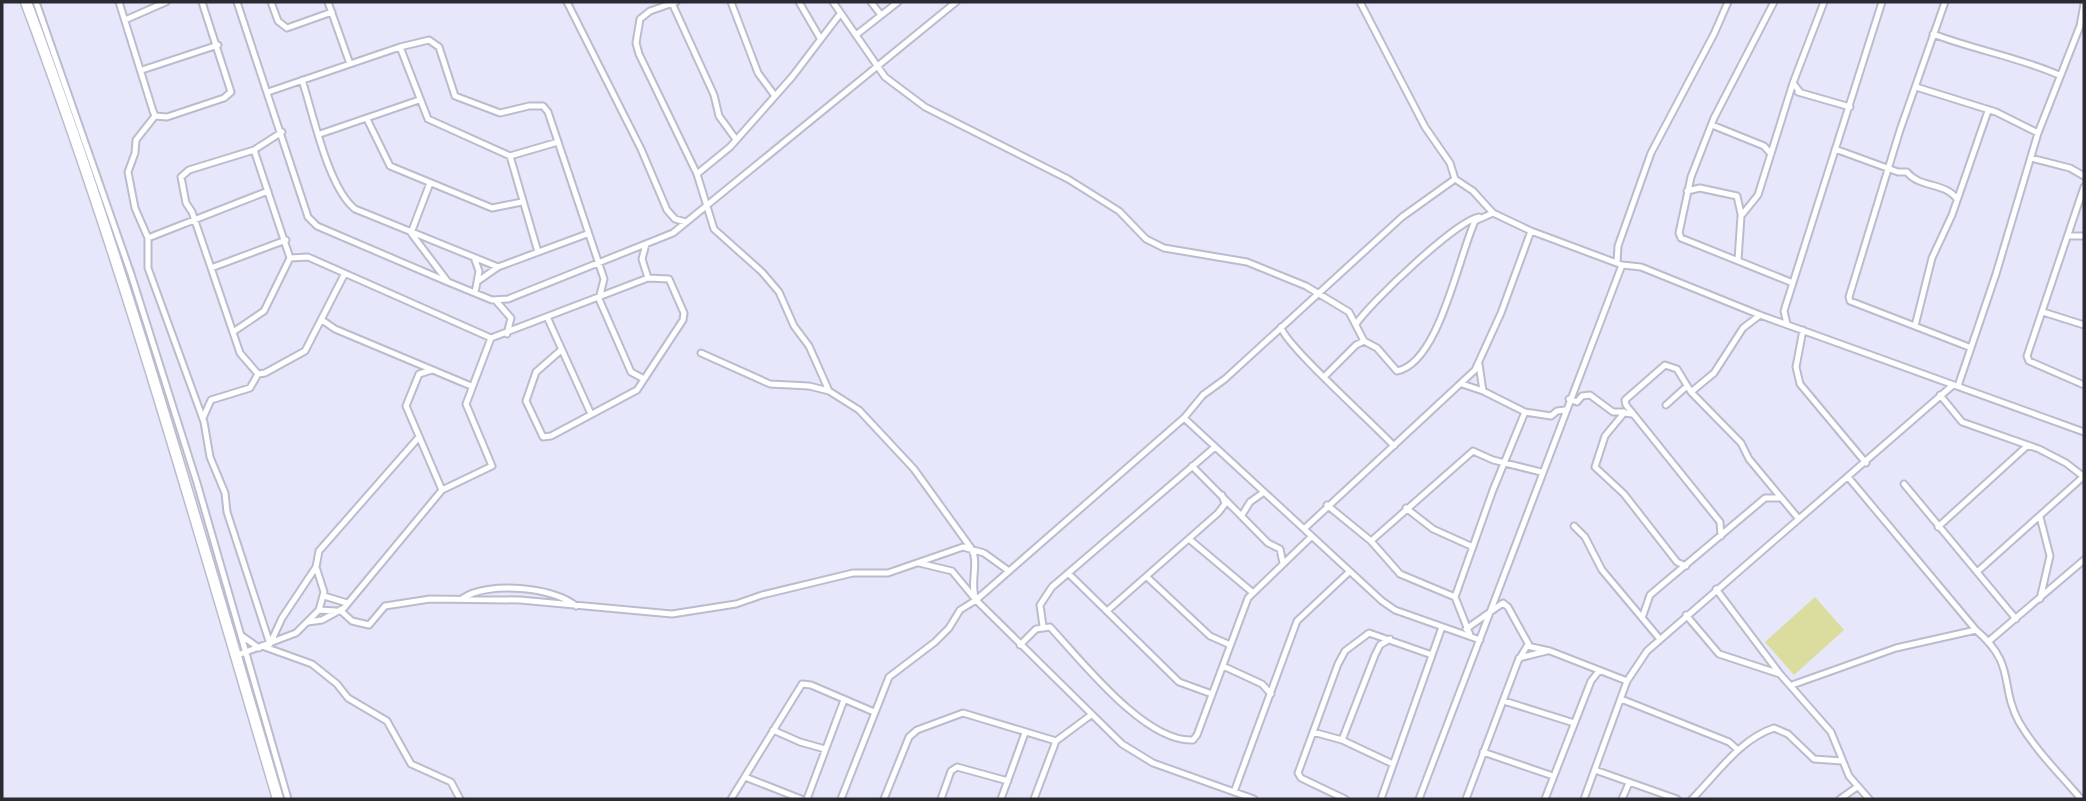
<svg xmlns="http://www.w3.org/2000/svg" width="2086" height="801" viewBox="0 0 2086 801" font-family="'Source Sans 3',sans-serif">
	<style>
		.grass { fill: #dbdd9e }
		.lines { fill: none; stroke-linecap: round; stroke-linejoin: round }
		.street-casing { stroke: #babcce; stroke-width: 9 }
		.highway-casing { stroke: #babcce; stroke-width: 13 }
		.street { stroke: #fff; stroke-width: 5 }
		.highway { stroke: #fff; stroke-width: 10 }
	</style>
	<rect width="100%" height="100%" fill="#e6e7fa"/>
	<path class="grass" d="M1815 597 1844 630 1794 675 1765 642Z"/>
	<g class="lines">
		<defs>
			<path id="street" d="M36 2 131 274 197 483 288 799
				M119 2 153 111 155 116 167 117 224 98 231 92 202 2
				M237 2 308 217 317 226 448 282
				M271 2 278 21 287 28 332 12
				M328 2 350 64
				M567 2 641 149 667 210 675 219 686 222
				M676 2 650 11 640 19 636 43 639 54 697 174 714 229 762 272 779 292 794 326 809 346 829 391 859 410 914 469 971 548C980 563 969 583 976 600
				M731 2 758 73 775 96
				M799 2 820 38
				M833 2 885 77 925 107 1068 179 1119 211 1146 239 1164 248 1247 262 1306 286 1349 312 1364 341
				M871 2 881 15
				M1360 2 1425 127 1450 163 1455 179 1473 191 1493 213 1531 231 1622 265
				M1774 2 1714 118 1691 177 1679 233 1681 238 1793 283
				M1945 2 1900 130 1849 297 1850 301 1969 347
				M672 3 714 95 719 116 735 138
				M125 20 166 2
				M1933 34C1975 50 2018 57 2059 75
				M856 35 898 2
				M400 47 428 119 510 156 558 142
				M142 70 218 45
				M302 80C313 113 328 188 355 209L498 267 587 234
				M1793 83 1824 2
				M1916 87 1996 112 2038 133
				M268 92 400 47 429 40 439 47 455 96 500 113 529 106H543L548 112 604 279 599 299 631 372 644 379
				M1798 92 1850 107
				M367 119 390 166 492 208 522 202
				M1712 125 1764 146 1771 154
				M282 132 254 150 189 170 181 177 186 203 192 212 240 353 258 374 265 373 305 351 344 275
				M320 134 419 100
				M1835 149 1898 172H1907C1919 188 1945 182 1957 199
				M510 156 538 252
				M2031 158 2070 168 2084 176
				M697 174 730 147 792 77 840 14
				M430 183 411 233 448 282 492 300 508 299 673 233 956 2
				M2084 187 2027 356 2029 361 2084 385
				M268 191 148 238V268L204 422 210 457 225 493 227 512 270 644
				M1687 191 1700 188 1737 196 1741 214
				M2069 236H2084
				M148 238 135 208 128 172 135 153 136 140 155 116
				M646 244 642 259 648 278
				M290 258 308 257 491 338 648 278 669 279 684 313 683 320 637 390 551 436 543 437 526 401 536 372 560 351
				M475 260 479 271 475 293
				M1738 260 1741 216 1758 195 1793 83 1800 92
				M1617 263 1618 246 1651 153 1714 34 1728 2
				M211 268 286 240
				M478 281 498 267
				M497 302 511 318 507 334
				M2043 312 2084 325
				M548 319 591 414
				M322 320 335 329 471 386
				M1356 324C1371 302 1456 221 1479 217
				M1787 324 1784 311 1882 2
				M1915 326 1932 258 1952 215 1988 111
				M1281 327C1285 345 1375 425 1394 446
				M1803 330 1796 367 1800 384 1866 463
				M233 332 264 311 290 258 254 150
				M701 353 770 384 809 386 829 391
				M432 370 419 374 406 406 442 490
				M1325 376 1356 345 1364 341 1377 348 1397 371C1439 363 1458 258 1475 221L1493 213
				M1462 384 1483 391
				M1958 386 1996 274 2038 133 2080 26 2084 4
				M1691 392 1714 373 1743 328 1760 315
				M1940 395 1962 422 2039 449 2066 463 2084 477
				M1569 399 1577 402 1582 396 1590 395 1613 412H1624
				M1666 405 1687 386
				M1525 412 1551 416 1557 411 1565 410
				M1632 414 1624 413 1605 436 1595 467 1624 494 1677 562 1686 566
				M203 418 211 400 250 388 258 374
				M1184 418 1382 601 1395 610 1480 640
				M1192 466 1268 543 1280 549 1283 563
				M1848 477 1976 630C2017 665 1999 685 2019 722 2036 751 2060 774 2081 799
				M1904 484 2016 619
				M1327 505 1371 541 1400 574 1455 597
				M1406 508 1433 529 1473 547
				M1242 515 1250 502 1264 492
				M1574 526 1585 537 1602 570 1659 638
				M1938 527 2027 446
				M1304 529 1475 370 1501 313 1531 231
				M1721 536 1720 522 1626 405 1625 400 1665 365 1677 369 1691 392 1741 443 1749 459 1798 518
				M1189 539 1252 592
				M1371 541 1473 451 1493 460 1541 472
				M919 563 952 571 976 600
				M1977 572 2084 476
				M1068 573 1179 682 1212 694
				M1147 577 1210 636 1228 644
				M1716 589 1780 674 1831 732 1849 776 1869 799
				M324 596 347 603
				M463 598C488 581 554 587 576 606
				M2040 599 2050 556 2040 517
				M976 600 1184 418 1203 395 1225 379 1402 217 1455 179
				M319 610 324 592 316 567 319 551 419 437
				M340 610 352 621 369 625 385 606 430 599 520 600 672 614 736 604 762 595 853 573H888L963 547 984 553 1009 571
				M1107 611 1218 513 1225 504 1222 495
				M1686 615 1719 654 1780 674
				M1642 618 1650 595 1765 498H1781
				M308 622 322 620 344 608 442 490 492 466 466 404 491 338
				M1043 626 1040 605 1052 587 1215 447
				M1466 629 1503 603 1508 607 1529 645
				M1470 635 1455 597 1493 490 1525 412 1483 391 1479 364
				M242 636 259 648
				M1989 641 2084 560
				M270 644 282 618 316 567
				M1020 645 1036 629 1050 627C1081 660 1145 743 1193 740L1197 735 1248 598 1311 537
				M262 646 312 664 337 684 348 698 387 721 411 764 451 782 460 799
				M235 656 296 633 319 610 336 611
				M1519 658 1547 651
				M1223 666 1262 684 1271 694
				M1792 685 1896 648 1976 630
				M1621 699 1729 742 1738 750
				M1504 701 1574 723
				M773 730 800 742 825 749
				M1313 732 1342 740 1393 764
				M1342 740 1375 655 1380 645 1390 639
				M1483 752 1553 776
				M1595 770 1677 799
				M745 777 801 799
				M1234 792 1297 621 1348 573
				M731 799 802 684 811 685 874 712
				M807 799 844 700
				M841 799 889 677 935 642 949 628 960 610 976 600 1122 744 1153 763 1254 799
				M884 799 909 737 917 730 963 713 1056 741
				M941 799 951 771 957 767 1008 781
				M1001 799 1025 733
				M1034 799 1056 741 1091 715
				M1345 799 1301 778 1298 773 1338 664 1345 651 1369 633 1432 655
				M1381 799 1442 627
				M1419 799 1622 265 1641 267 1760 315 2084 432
				M1466 799 1518 661 1527 646 1550 651 1627 681
				M1545 799 1591 681 1599 671
				M1584 799 1627 681 1647 651 1953 385
				M1622 799 1629 783
				M1692 799C1717 774 1740 739 1774 728L1788 734 1814 759 1842 761
				M1840 799 1857 787"/>
			<path id="highway" d="M26 2C124 263 199 532 278 799"/>
		</defs>
		<use href="#street" class="street-casing"/>
		<use href="#highway" class="highway-casing"/>
		<use href="#street" class="street"/>
		<use href="#highway" class="highway"/>
	</g>
	<rect width="2086" height="801" fill="none" stroke="#2a2b32" stroke-width="7"/>
</svg>
